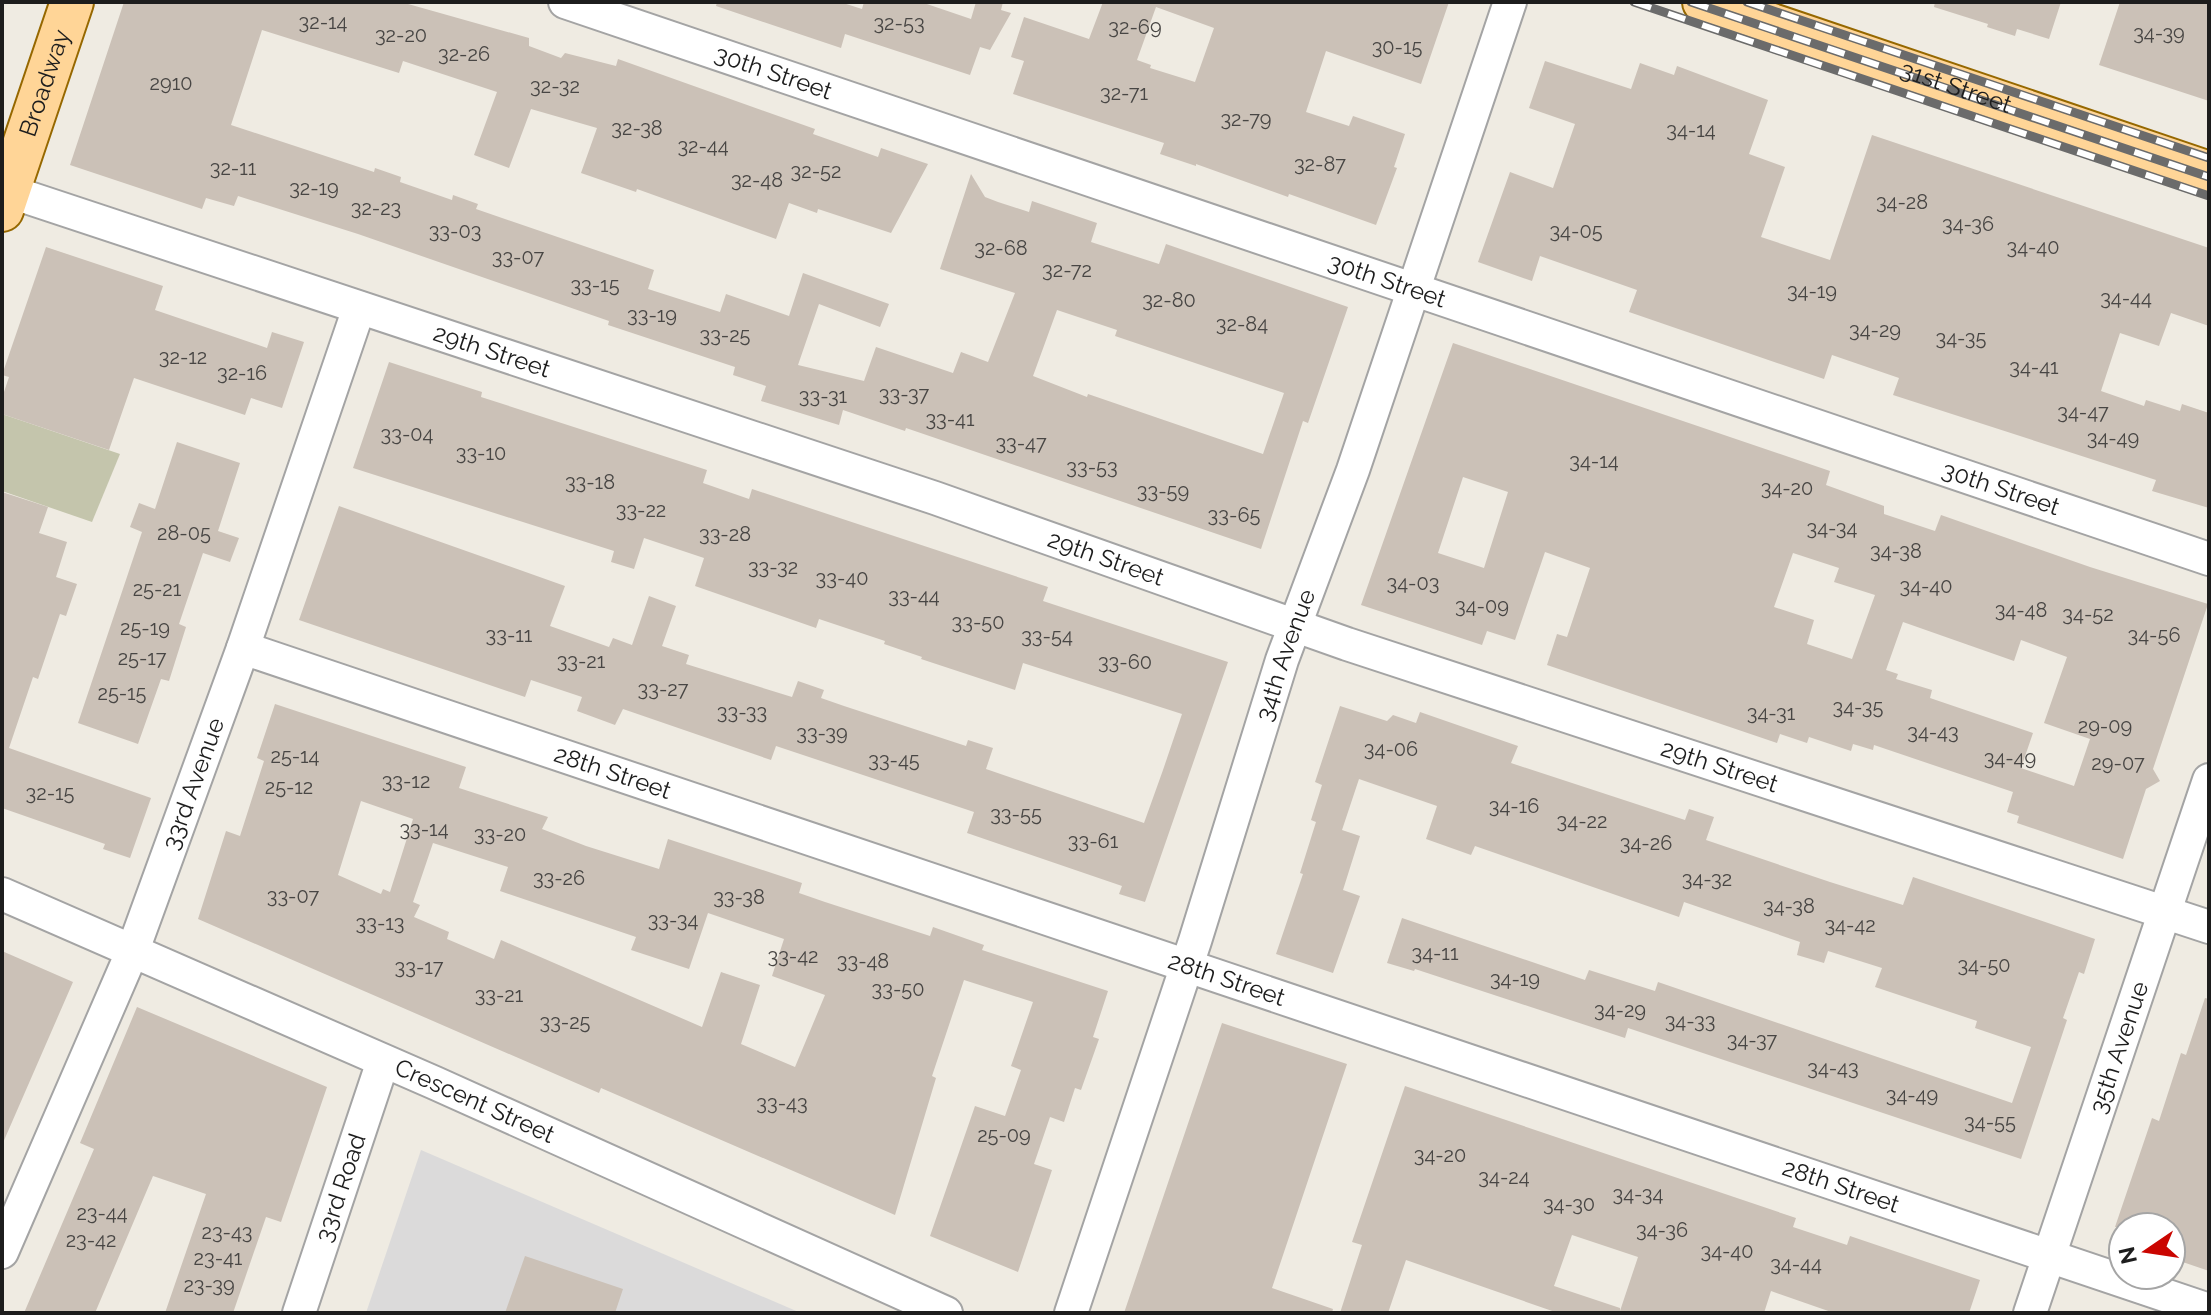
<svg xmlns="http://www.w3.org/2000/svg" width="2211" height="1315" viewBox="0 0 2211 1315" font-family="Raleway,sans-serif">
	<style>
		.residential { fill: #dbdada }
		.construction { fill: #c4c5ac }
		.building { fill: #cbc1b7; fill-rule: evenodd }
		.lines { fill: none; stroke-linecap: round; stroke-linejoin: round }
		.minor-casing { stroke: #a4a4a4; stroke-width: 36 }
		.major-casing { stroke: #966800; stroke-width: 46 }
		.minor { stroke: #fff; stroke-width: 32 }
		.major { stroke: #ffd597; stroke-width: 42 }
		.rail-casing { stroke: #6b6b6b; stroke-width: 9 }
		.rail { stroke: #fff; stroke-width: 6; stroke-dasharray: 18; stroke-linecap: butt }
		.labels { text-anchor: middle; stroke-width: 8; stroke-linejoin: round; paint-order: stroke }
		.number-label { font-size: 20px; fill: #484644 }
		.street-label { font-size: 24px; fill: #1d1d1d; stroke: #fff }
	</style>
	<rect width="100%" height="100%" fill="#efebe2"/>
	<path class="residential" d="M421 1150 801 1313H366Z"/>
	<path class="construction" d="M2 414 120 454 92 522 2 491Z"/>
	<path class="building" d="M124 2H401L529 38V46L561 58 565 53 616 66 618 59 815 129 813 134 878 157 881 148 928 164 891 233 818 209 817 213 789 203 776 239 637 189 636 192 581 173 597 128 531 109 509 168 474 155 497 92 403 61 399 73 262 30 231 125 374 172 375 168 401 177 400 182 452 200 453 195 478 204 476 209 654 270 648 289 720 312 726 294 789 316 803 273 889 304 880 327 819 304 798 365 864 381 876 347 953 373 961 352 988 362 1015 293 940 269 971 174 985 197 998 202 1029 212 1032 201 1097 223 1091 242 1159 264 1166 244 1348 307 1308 423 1303 421 1261 549 906 428 905 431 843 410 839 425 761 401 766 386 733 375 735 367 608 325 609 321 358 234 238 196 234 206 206 198 202 209 70 165ZM1057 310 1117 330 1115 336 1284 393 1263 454 1088 394 1087 397 1033 376Z
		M717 2H840L862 9 864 2H921L971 19 976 2H1003L1001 10 1011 13 990 50 980 47 970 75 845 34 841 48 716 6Z
		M1103 2H1449L1421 84 1326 51 1306 112 1349 126 1353 116 1405 134 1394 167 1397 168 1376 225 1289 194 1288 197 1196 164V166L1160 154 1164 143 1013 94 1024 61 1011 57 1024 17 1089 39ZM1156 7 1214 28 1195 82 1150 68 1151 65 1137 60Z
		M1935 2H2061L2049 39 2017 29 2015 36 1987 27 1988 24 1934 7Z
		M2120 2H2209V101L2099 65Z
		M1545 61 1631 89 1640 63 1674 75 1677 66 1768 100 1749 154 1785 167 1761 237 1830 260 1872 135 2209 248V326L2171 313 2159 346 2120 333 2101 391 2144 406 2146 400 2180 411 2182 404 2209 413V508L2152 491 2156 480 1893 395 1899 378 1832 355 1824 379 1629 312 1637 290 1540 256 1532 281 1478 262 1510 172 1553 188 1575 124 1529 108Z
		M46 247 163 286 155 310 267 348 272 332 304 342 282 408 251 398 245 415 134 378 109 450 2 414V398L9 377 2 375Z
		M1453 343 1830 471 1826 485 1884 506V514L1935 531 1941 515 2090 567 2208 604 2153 769 2160 781 2146 789 2123 859 2017 823 2019 816 2007 812 2013 792 1936 766 1874 745 1873 750 1853 744 1851 751 1809 737 1807 743 1780 734 1777 743 1547 665 1557 634 1567 637 1590 568 1545 552 1515 640 1487 631 1482 645 1361 605ZM1463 477 1508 492 1484 568 1438 553ZM1793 553 1839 568 1834 582 1875 595 1852 659 1807 644 1814 620 1774 607ZM1903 622 2014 661 2021 640 2067 657 2044 723 2090 739 2074 786 2021 768 2033 733 1930 698 1932 690 1896 679 1898 674 1886 670Z
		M389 362 482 392 481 397 707 470 703 483 749 499 752 489 1048 587 1043 601 1228 662 1145 902 1119 894 1122 886 967 833 974 812 776 746 771 760 623 709 615 725 577 711 582 697 531 680 525 697 299 620 339 506 565 586 550 626 609 647 613 638 632 645 649 596 676 606 662 646 689 655 686 664 792 697 798 681 824 690 821 698 844 706 966 746 968 740 993 748 986 769 1144 823 1163 770 1182 714 1023 663 1015 690 921 659 922 657 884 644 885 641 819 619 816 628 695 586 704 558 644 538 634 569 611 562 614 551 353 468Z
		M177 442 240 463 218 531 239 538 230 562 203 553 179 624 186 627 169 681 161 679 138 744 78 723 142 532 130 527 139 503 155 509Z
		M2 492 48 507 39 533 67 542 56 577 77 584 66 616 60 614 38 679 33 677 9 748 151 798 130 858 103 849 105 844 2 808Z
		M275 704 466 767 459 788 548 817 542 829 586 846 659 869 668 839 802 883 799 893 825 902 930 936 933 927 984 945 982 950 1108 991 1093 1037 1099 1039 1081 1090 1075 1088 1064 1122 1050 1117 1034 1164 1052 1170 1018 1272 930 1236 975 1106 1005 1116 1021 1070 1011 1066 1033 1002 964 980 932 1076 936 1078 895 1215 601 1088 599 1093 198 919 226 831 240 836 264 761 257 758ZM361 801 413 819 390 892 383 889 381 894 338 875ZM433 843 508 867 500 891 636 937 631 950 689 969 708 913 784 939 772 976 825 995 795 1067 741 1044 760 985 721 972 702 1027 501 940 494 959 447 939 449 932 414 917 420 905 413 902Z
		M1340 706 1387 721 1393 715 1416 723 1420 712 1518 746 1511 763 1685 820 1689 809 1714 817 1706 840 1830 882 1903 905 1913 877 2095 939 2084 974 2079 972 2063 1018 2067 1020 2021 1159 1628 1028 1625 1038 1415 969 1414 971 1387 963 1402 918 1585 980 1589 970 1655 991 1658 982 2012 1103 2031 1047 1975 1028 1977 1021 1875 987 1882 968 1828 951 1824 963 1797 955 1800 942 1684 902 1679 917 1475 846 1471 855 1426 839 1437 806 1359 779 1342 830 1360 836 1343 890 1360 896 1333 973 1276 954 1303 874 1300 873 1316 822 1311 820 1322 785 1315 782Z
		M2 951 73 982 2 1145Z
		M2205 998 2209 999V1271L2171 1258V1227H2115L2152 1118 2159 1121 2181 1053 2186 1055Z
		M137 1007 327 1087 281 1222 266 1217 233 1313H165L206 1194 153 1176 95 1313H24L94 1149 80 1143Z
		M1222 1023 1347 1064 1272 1288 1333 1309 1332 1313H1124Z
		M1405 1086 1796 1218 1793 1227 1847 1245 1850 1236 1980 1280 1969 1313H1834L1771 1291 1764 1313H1558L1406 1260 1388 1313H1340L1362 1245 1352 1242ZM1572 1235 1638 1257 1620 1311V1308L1554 1286Z
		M525 1256 623 1289 615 1313H505Z"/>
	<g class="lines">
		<defs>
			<g id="minor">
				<path id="s1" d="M565 2 2209 559"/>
				<path id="s2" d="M2 189 935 498 1347 644 2209 927"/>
				<path id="s3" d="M243 648 2209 1310"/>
				<path id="s4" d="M2 894 435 1083 946 1313"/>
				<path id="s5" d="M2 1252 133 950 243 648 359 308"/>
				<path id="s6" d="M299 1313 383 1061"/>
				<path id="s7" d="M1071 1313 1195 941 1282 660 1353 470 1510 2"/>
				<path id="s8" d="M2030 1313 2209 780"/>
			</g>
			<g id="major">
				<path id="s9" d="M1704 2 2209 173"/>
				<path id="s10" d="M2 210 72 2"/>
			</g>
		</defs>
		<use href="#minor" class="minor-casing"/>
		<use href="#major" class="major-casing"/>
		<use href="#minor" class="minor"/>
		<use href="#major" class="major"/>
		<defs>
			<path id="rail" d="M1634 2 2209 196
				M1691 2 2209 177
				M1747 2 2209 158"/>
		</defs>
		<use href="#rail" class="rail-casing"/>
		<use href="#rail" class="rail"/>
	</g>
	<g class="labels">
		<g class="number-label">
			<text x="323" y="29">32-14</text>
			<text x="899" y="30">32-53</text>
			<text x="1135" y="34">32-69</text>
			<text x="2159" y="40">34-39</text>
			<text x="401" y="42">32-20</text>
			<text x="1397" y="54">30-15</text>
			<text x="464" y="61">32-26</text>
			<text x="171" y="90">2910</text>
			<text x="555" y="93">32-32</text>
			<text x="1124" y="100">32-71</text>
			<text x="1246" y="126">32-79</text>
			<text x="637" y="135">32-38</text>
			<text x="1691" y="137">34-14</text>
			<text x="703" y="153">32-44</text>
			<text x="1320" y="171">32-87</text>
			<text x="233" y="175">32-11</text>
			<text x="816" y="178">32-52</text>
			<text x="757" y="187">32-48</text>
			<text x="314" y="195">32-19</text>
			<text x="1902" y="209">34-28</text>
			<text x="376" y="215">32-23</text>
			<text x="1968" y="231">34-36</text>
			<text x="455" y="238">33-03</text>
			<text x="1576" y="238">34-05</text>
			<text x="2033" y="254">34-40</text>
			<text x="1001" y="255">32-68</text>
			<text x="518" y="264">33-07</text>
			<text x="1067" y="277">32-72</text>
			<text x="595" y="292">33-15</text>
			<text x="1812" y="298">34-19</text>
			<text x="2126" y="305">34-44</text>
			<text x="1169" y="307">32-80</text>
			<text x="652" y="322">33-19</text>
			<text x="1242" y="331">32-84</text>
			<text x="1875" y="337">34-29</text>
			<text x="725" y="342">33-25</text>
			<text x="1961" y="345">34-35</text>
			<text x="183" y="364">32-12</text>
			<text x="2034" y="374">34-41</text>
			<text x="242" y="380">32-16</text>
			<text x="904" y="401">33-37</text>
			<text x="823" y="403">33-31</text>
			<text x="2083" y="419">34-47</text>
			<text x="950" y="426">33-41</text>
			<text x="407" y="441">33-04</text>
			<text x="2113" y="445">34-49</text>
			<text x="1021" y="450">33-47</text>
			<text x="481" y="460">33-10</text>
			<text x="1594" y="468">34-14</text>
			<text x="1092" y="474">33-53</text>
			<text x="590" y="489">33-18</text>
			<text x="1787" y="495">34-20</text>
			<text x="1163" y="498">33-59</text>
			<text x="641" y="517">33-22</text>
			<text x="1234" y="522">33-65</text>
			<text x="1832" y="535">34-34</text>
			<text x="184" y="540">28-05</text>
			<text x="725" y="541">33-28</text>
			<text x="1896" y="558">34-38</text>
			<text x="773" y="574">33-32</text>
			<text x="842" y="585">33-40</text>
			<text x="1413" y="590">34-03</text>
			<text x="1926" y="593">34-40</text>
			<text x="157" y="596">25-21</text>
			<text x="914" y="603">33-44</text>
			<text x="1482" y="613">34-09</text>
			<text x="2021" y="617">34-48</text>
			<text x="2088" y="621">34-52</text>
			<text x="978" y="629">33-50</text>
			<text x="145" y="635">25-19</text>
			<text x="509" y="642">33-11</text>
			<text x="2154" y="642">34-56</text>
			<text x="1047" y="643">33-54</text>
			<text x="142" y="665">25-17</text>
			<text x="581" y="668">33-21</text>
			<text x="1125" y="669">33-60</text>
			<text x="663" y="696">33-27</text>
			<text x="122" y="700">25-15</text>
			<text x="1858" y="714">34-35</text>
			<text x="742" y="719">33-33</text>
			<text x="1771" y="720">34-31</text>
			<text x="2105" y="733">29-09</text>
			<text x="1933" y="739">34-43</text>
			<text x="822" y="740">33-39</text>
			<text x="1391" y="756">34-06</text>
			<text x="295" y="763">25-14</text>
			<text x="2010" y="765">34-49</text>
			<text x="894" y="767">33-45</text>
			<text x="2118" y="770">29-07</text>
			<text x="406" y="788">33-12</text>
			<text x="289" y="794">25-12</text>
			<text x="50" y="800">32-15</text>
			<text x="1514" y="813">34-16</text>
			<text x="1016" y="821">33-55</text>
			<text x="1582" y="828">34-22</text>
			<text x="424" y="836">33-14</text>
			<text x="500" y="841">33-20</text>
			<text x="1093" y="848">33-61</text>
			<text x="1646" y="850">34-26</text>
			<text x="559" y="885">33-26</text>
			<text x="1707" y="886">34-32</text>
			<text x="293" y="903">33-07</text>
			<text x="739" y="904">33-38</text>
			<text x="1789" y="913">34-38</text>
			<text x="673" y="927">33-34</text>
			<text x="380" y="930">33-13</text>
			<text x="1850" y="932">34-42</text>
			<text x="1435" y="960">34-11</text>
			<text x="793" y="963">33-42</text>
			<text x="863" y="968">33-48</text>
			<text x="1984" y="972">34-50</text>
			<text x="419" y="974">33-17</text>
			<text x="1515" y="986">34-19</text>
			<text x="898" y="996">33-50</text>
			<text x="499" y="1002">33-21</text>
			<text x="1620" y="1017">34-29</text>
			<text x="1690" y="1028">34-33</text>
			<text x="565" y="1029">33-25</text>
			<text x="1752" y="1047">34-37</text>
			<text x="1833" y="1075">34-43</text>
			<text x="1912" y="1102">34-49</text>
			<text x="782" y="1110">33-43</text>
			<text x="1990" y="1129">34-55</text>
			<text x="1004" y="1142">25-09</text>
			<text x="1440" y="1162">34-20</text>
			<text x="1504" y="1184">34-24</text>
			<text x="1638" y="1201">34-34</text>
			<text x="1569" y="1211">34-30</text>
			<text x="102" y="1220">23-44</text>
			<text x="1662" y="1237">34-36</text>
			<text x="227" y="1239">23-43</text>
			<text x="91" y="1247">23-42</text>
			<text x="1727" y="1258">34-40</text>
			<text x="218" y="1265">23-41</text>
			<text x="1796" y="1271">34-44</text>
			<text x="209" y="1292">23-39</text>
		</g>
		<g class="street-label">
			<text dy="8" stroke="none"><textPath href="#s1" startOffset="220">30th Street</textPath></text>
			<text dy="8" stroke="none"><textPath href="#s10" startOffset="134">Broadway</textPath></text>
			<text dy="8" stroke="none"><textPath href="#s9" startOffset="266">31st Street</textPath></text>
			<text dy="8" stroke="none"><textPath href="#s1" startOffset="868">30th Street</textPath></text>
			<text dy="8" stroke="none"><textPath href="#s2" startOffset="516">29th Street</textPath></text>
			<text dy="8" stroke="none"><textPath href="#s1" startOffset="1516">30th Street</textPath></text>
			<text dy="8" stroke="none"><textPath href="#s2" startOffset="1164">29th Street</textPath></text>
			<text dy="8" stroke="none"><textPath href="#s7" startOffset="692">34th Avenue</textPath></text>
			<text dy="8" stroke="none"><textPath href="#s2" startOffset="1812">29th Street</textPath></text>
			<text dy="8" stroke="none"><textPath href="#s3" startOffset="390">28th Street</textPath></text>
			<text dy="8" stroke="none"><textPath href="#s5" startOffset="506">33rd Avenue</textPath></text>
			<text dy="8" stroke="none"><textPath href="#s3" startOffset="1038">28th Street</textPath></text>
			<text dy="8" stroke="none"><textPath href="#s8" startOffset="280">35th Avenue</textPath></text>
			<text dy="8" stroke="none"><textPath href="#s4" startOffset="516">Crescent Street</textPath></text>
			<text dy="8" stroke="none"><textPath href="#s3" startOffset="1686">28th Street</textPath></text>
			<text dy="8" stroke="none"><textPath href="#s6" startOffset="132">33rd Road</textPath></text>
		</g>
	</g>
	<rect width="2211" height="1315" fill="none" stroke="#1d1d1d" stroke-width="8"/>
	<g transform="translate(2147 1251) rotate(257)"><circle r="38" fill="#ffffff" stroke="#a5a5a5" stroke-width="2"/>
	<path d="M0-6L14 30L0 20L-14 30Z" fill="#ca0500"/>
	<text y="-12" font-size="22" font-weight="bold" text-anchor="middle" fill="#1d1d1d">N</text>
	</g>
</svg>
